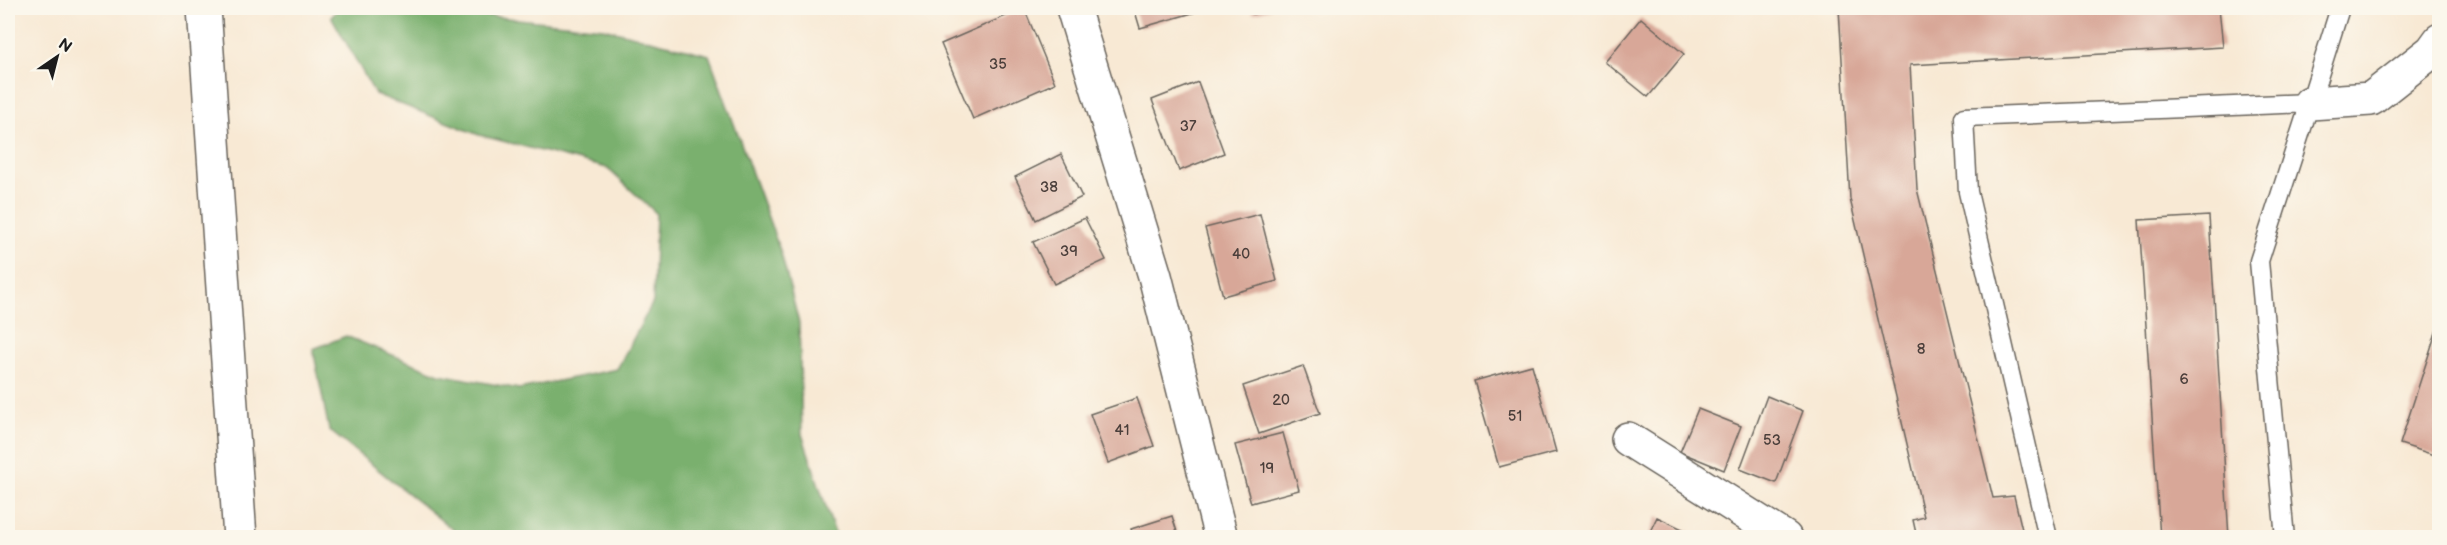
<svg xmlns="http://www.w3.org/2000/svg" width="2447" height="545" viewBox="0 0 2447 545" font-family="'Balsamiq Sans',sans-serif">
	<style>
		.forest { fill: #7ab06e; stroke: #4b6645; stroke-width: 1.5 }
		.building { fill: #d8a798 }
		.lines { fill: none; stroke-linecap: round; stroke-linejoin: round }
		.lane-casing { stroke: #69645c; stroke-width: 21 }
		.street-casing { stroke: #69645c; stroke-width: 36 }
		.lane { stroke: #fff; stroke-width: 18 }
		.street { stroke: #fff; stroke-width: 33 }
		.labels { text-anchor: middle; stroke-width: 5; stroke-linejoin: round; paint-order: stroke }
		.number-label { font-size: 15px; fill: #4b3f3b }
	</style>
	<rect width="100%" height="100%" fill="#fbf7ec"/>
	<filter id="ink" filterUnits="userSpaceOnUse"><feTurbulence type="fractalNoise" baseFrequency=".0167" numOctaves="2"/><feDisplacementMap in="SourceGraphic" scale="12" xChannelSelector="R" yChannelSelector="G"/><feConvolveMatrix kernelMatrix="1 2 1 2 8 2 1 2 1" color-interpolation-filters="sRGB"/></filter>
	<filter id="wash" filterUnits="userSpaceOnUse"><feTurbulence type="fractalNoise" baseFrequency=".008" numOctaves="4" result="noise"/><feDisplacementMap in="SourceGraphic" scale="24" xChannelSelector="R" yChannelSelector="G"/><feGaussianBlur stdDeviation="1.35" result="paint"/><feColorMatrix in="noise" values="0 0 0 0 0 0 0 0 0 0 0 0 0 0 0 0 0 1.4 0 .05"/><feComposite in="paint" operator="in"/></filter>
	<g filter="url(#wash)">
		<rect width="100%" height="100%" fill="#f8e9d4"/>
		<path class="forest" d="M341 8H444L489 16 603 28 709 55 781 253 799 323 802 434 836 537H462L329 430 313 349 346 336 439 374 519 389 617 369 653 302 656 213 607 168 479 135 375 94 331 16Z"/>
		<g id="blocks">
			<path class="building" d="M1024 8 1055 83 973 119 941 44Z
				M1134 8H1195L1196 12 1140 28Z
				M1251 8H1273L1253 14Z
				M1839 8H2219L2223 47 1910 65 1917 189 1993 498 2014 496 2024 538H1917L1913 520 1924 517 1850 199Z
				M1641 18 1684 54 1648 97 1605 62Z
				M1198 82 1224 153 1179 171 1152 100Z
				M1061 154 1082 197 1036 220 1015 177Z
				M1260 214 1277 281 1223 296 1205 228Z
				M2209 216 2229 538H2160L2139 220Z
				M1085 218 1106 260 1054 284 1033 242Z
				M2439 323H2440V457L2400 444Z
				M1532 365 1556 452 1499 467 1474 381Z
				M1303 366 1320 413 1259 434 1243 386Z
				M1767 396 1803 411 1776 483 1740 469Z
				M1137 398 1154 446 1108 463 1090 414Z
				M1698 409 1741 426 1724 470 1680 452Z
				M1283 433 1299 490 1251 503 1235 445Z
				M1172 516 1179 538H1134L1131 529Z
				M1657 517 1693 534 1691 538H1647Z"/>
		</g>
	</g>
	<g filter="url(#ink)">
		<use href="#blocks" fill-opacity="0" stroke="#69645c" stroke-width="1.5"/>
		<g class="lines">
			<defs>
				<path id="lane" d="M2310 103 2340 8
					M2048 538 1968 192 1964 117 2310 103 2259 261 2285 538"/>
				<path id="street" d="M204 8 240 538
					M1073 8 1155 276 1221 538
					M2310 103 2371 99 2432 51 2440 40
					M1628 439 1785 538"/>
			</defs>
			<use href="#lane" class="lane-casing"/>
			<use href="#street" class="street-casing"/>
			<use href="#lane" class="lane"/>
			<use href="#street" class="street"/>
		</g>
	</g>
	<g class="labels">
		<g class="number-label">
			<text x="998" y="69">35</text>
			<text x="1188" y="131">37</text>
			<text x="1049" y="192">38</text>
			<text x="1069" y="256">39</text>
			<text x="1241" y="259">40</text>
			<text x="1921" y="354">8</text>
			<text x="2184" y="384">6</text>
			<text x="1281" y="405">20</text>
			<text x="1515" y="421">51</text>
			<text x="1122" y="435">41</text>
			<text x="1772" y="445">53</text>
			<text x="1267" y="473">19</text>
		</g>
	</g>
	<rect width="2447" height="545" fill="none" stroke="#fbf7ec" stroke-width="30"/>
	<g transform="translate(57 57) rotate(35)" stroke="#fbf7ec" stroke-width="4.5" paint-order="stroke">
	<path d="M0-4.5L10 22L0 15L-10 22Z" fill="#1c1c1c"/>
	<text y="-9" font-size="16" font-weight="bold" text-anchor="middle" fill="#1c1c1c">N</text>
	</g>
</svg>
